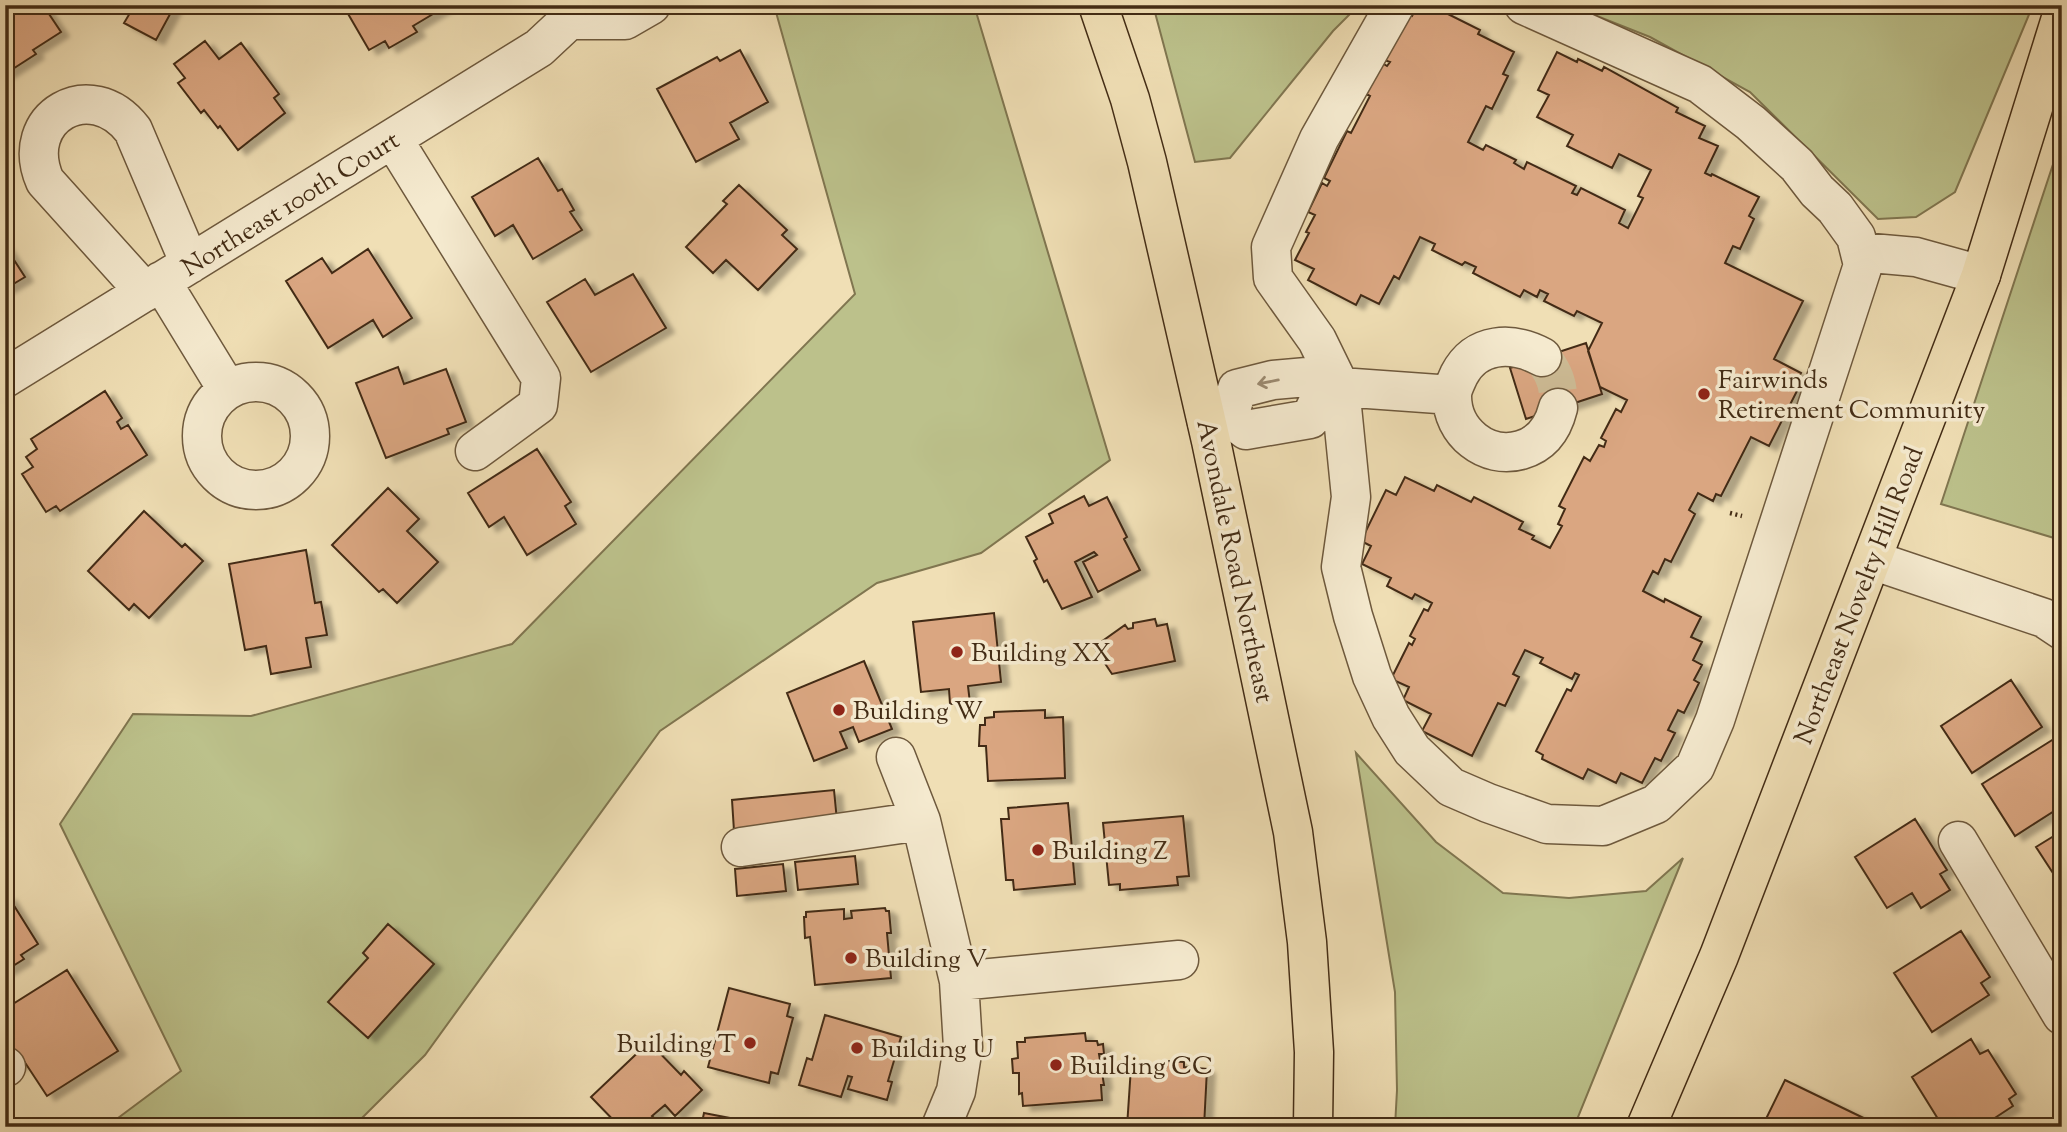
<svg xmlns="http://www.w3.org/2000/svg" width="2067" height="1132" viewBox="0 0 2067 1132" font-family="'Sorts Mill Goudy',serif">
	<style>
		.green { fill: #bcc18b; stroke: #807650; stroke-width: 2 }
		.building { fill: #daa681; stroke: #432c15; stroke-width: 2; filter: url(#shadow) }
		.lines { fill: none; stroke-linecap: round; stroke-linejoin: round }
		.minor-tunnel { stroke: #cdbb95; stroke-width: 38; stroke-dasharray: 38 19; stroke-linecap: butt }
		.minor-casing { stroke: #6e593d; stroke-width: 41 }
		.major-casing { stroke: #432c15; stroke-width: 41 }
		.path { stroke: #432c15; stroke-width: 4.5; stroke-dasharray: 2 3.5; stroke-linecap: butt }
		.minor { stroke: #f5eacf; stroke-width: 38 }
		.major { stroke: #f0dfb5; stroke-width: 38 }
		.oneway { stroke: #9c8b72 }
		.poi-dot { fill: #8f2418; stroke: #f5eacf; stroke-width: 2.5 }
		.labels { text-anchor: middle; stroke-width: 7; stroke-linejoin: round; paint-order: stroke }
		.street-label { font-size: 26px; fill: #432c15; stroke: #f5eacf }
		.poi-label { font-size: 26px; fill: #432c15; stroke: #f5eacf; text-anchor: start }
	</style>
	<defs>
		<filter id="shadow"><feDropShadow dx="8" dy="4.5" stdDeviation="2" flood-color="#0004"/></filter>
	</defs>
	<rect width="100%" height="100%" fill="#f0dfb5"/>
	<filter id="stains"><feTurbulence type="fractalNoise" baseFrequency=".00286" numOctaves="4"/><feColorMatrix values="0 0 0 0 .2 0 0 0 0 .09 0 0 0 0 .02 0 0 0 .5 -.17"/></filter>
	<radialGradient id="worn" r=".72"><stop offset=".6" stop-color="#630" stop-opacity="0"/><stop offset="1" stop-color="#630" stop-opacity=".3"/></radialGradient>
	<path class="green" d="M774 5H974L1110 460 981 553 877 583 660 731 425 1055 353 1127H106L181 1071 60 824 133 714 251 716 512 644 855 294Z
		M1153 5H1359L1333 31 1230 158 1195 162Z
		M1569 5H2033L1955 192 1916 217 1878 219 1750 92 1650 37Z
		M2062 137V544L2054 538 1941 504Z
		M1356 753 1436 842 1503 893 1569 898 1646 891 1683 858 1574 1127H1395L1397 1090 1395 992Z"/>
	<path class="building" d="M5 5H43L61 32 33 50 36 54 5 74Z
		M115 5H175L156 40 124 23 130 13Z
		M358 5H448L413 26 417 32 389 48 385 41 369 50 347 12Z
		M1418 5H1430L1480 30 1478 34 1514 52 1503 74 1508 76 1492 109 1486 106 1468 142 1483 150 1486 145 1516 160 1514 163 1524 169 1527 162 1576 186 1572 193 1577 195 1581 188 1625 210 1619 223 1628 228 1643 198 1638 196 1651 170 1619 154 1612 168 1567 146 1573 135 1537 117 1549 95 1538 90 1557 52 1577 62 1578 59 1602 71 1604 67 1678 108 1676 112 1705 126 1699 138 1718 146 1705 173 1711 176 1712 174 1759 197 1749 216 1754 219 1740 249 1733 246 1725 263 1803 301 1774 359 1801 373 1795 384 1799 387 1769 446 1751 437 1721 496 1716 494 1713 501 1698 493 1689 510 1695 514 1671 562 1665 559 1658 574 1653 571 1643 591 1664 602 1665 599 1701 617 1691 637 1702 642 1693 660 1702 665 1694 680 1699 683 1684 713 1678 710 1668 730 1675 733 1661 761 1655 758 1642 783 1621 773 1616 783 1588 769 1583 779 1542 759 1543 755 1536 751 1567 689 1571 691 1579 675 1575 673 1572 679 1540 663 1543 658 1525 650 1513 674 1519 677 1505 706 1498 703 1472 756 1422 731 1431 714 1403 700 1409 687 1391 679 1409 643 1412 645 1415 639 1410 636 1424 609 1428 611 1432 603 1415 594 1412 599 1387 586 1391 578 1362 564 1371 546 1361 541 1386 490 1396 495 1405 477 1434 491 1437 485 1471 502 1474 497 1523 522 1519 529 1534 536 1532 539 1550 548 1562 526 1558 524 1565 509 1559 506 1584 457 1590 461 1599 445 1604 447 1606 441 1601 438 1616 409 1621 412 1627 400 1600 387 1588 351 1602 323 1577 311 1574 316 1544 301 1548 294 1540 290 1537 297 1524 290 1520 297 1473 273 1476 267 1465 262 1462 265 1432 250 1435 244 1420 237 1399 279 1394 276 1379 304 1361 295 1356 305 1308 280 1314 269 1295 260 1309 233 1306 232 1315 215 1308 212 1322 183 1327 186 1330 181 1324 178 1347 131 1351 133 1370 96 1366 94 1382 63 1387 66 1390 62 1384 60 1407 14 1412 16Z
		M205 41 219 59 241 43 279 94 274 98 285 113 238 150 220 126 218 128 204 110 201 113 178 83 185 78 174 64Z
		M740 50 768 102 730 123 739 139 696 162 657 89 717 57 720 61Z
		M538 158 558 191 562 189 574 210 570 212 582 230 533 259 513 225 495 236 472 197Z
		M739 185 787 230 782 235 797 249 758 290 726 260 713 273 686 247 727 204 723 201Z
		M5 246 25 277 5 289Z
		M368 249 412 318 383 337 373 320 328 348 286 281 322 258 332 273Z
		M633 274 666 328 591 372 547 302 585 279 595 295Z
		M1586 343 1602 394 1526 419 1510 368Z
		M398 367 404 384 446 369 466 422 447 429 449 434 386 458 356 383Z
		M105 391 122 418 117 422 121 429 128 425 147 455 60 511 56 506 46 512 22 474 33 467 26 457 37 449 31 439Z
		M537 449 571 502 565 506 576 524 527 555 504 517 489 527 468 493Z
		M388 488 419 519 407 531 438 562 397 603 383 589 379 592 332 545Z
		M1084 496 1089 506 1107 497 1127 537 1124 539 1140 570 1098 592 1083 562 1097 555 1094 552 1075 562 1092 597 1062 609 1047 580 1044 582 1034 561 1037 559 1026 537 1053 523 1049 514Z
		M144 511 182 547 185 544 203 561 149 618 134 604 129 610 88 571Z
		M306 550 315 603 321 602 327 635 306 638 311 667 271 674 266 646 245 650 229 564Z
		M994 613 1001 682 968 686 970 703 950 704 949 689 921 692 913 622Z
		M1155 619 1157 626 1167 624 1175 661 1112 674 1094 647 1125 625 1128 629 1133 628V623Z
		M864 661 892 729 859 742 853 727 840 732 847 748 814 761 787 693Z
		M2011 680 2042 727 1972 773 1941 726Z
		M1045 710V718L1063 717 1065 778 988 781 986 746H979L980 725H985V718L994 717V712Z
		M2057 737 2062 744V806L2015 836 1982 784Z
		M834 790 837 821 734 831 732 800Z
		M1068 803 1075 884 1014 890 1013 880H1006L1001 819H1009L1008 808Z
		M1183 816 1189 876 1177 877 1178 885 1120 890V884L1109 885 1103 823Z
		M1915 819 1947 870 1940 874 1950 890 1921 908 1912 893 1887 908 1855 857Z
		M2062 831V887L2036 847Z
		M855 856 858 884 798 890 795 862Z
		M783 864 786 891 737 896 735 869Z
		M8 896 38 944 21 955 24 959 5 971V898Z
		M885 908 886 911H889L891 933H887L891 978 815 985 810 937 805 938 804 917H806V912L844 909V919L852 918 851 911Z
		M388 924 434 964 368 1038 328 1002 368 958 363 953Z
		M1961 931 1990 977 1981 983 1989 995 1932 1032 1894 973Z
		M67 970 118 1051 47 1096 24 1061 16 1066 5 1049V1009Z
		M729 988 790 1004 787 1016 793 1018 778 1074 771 1072 769 1083 708 1067Z
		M825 1015 901 1037 888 1081 892 1082 887 1100 848 1089 852 1077 848 1076 841 1097 799 1085 807 1058 812 1060Z
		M1085 1033 1086 1041H1097L1098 1045 1103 1044 1104 1054H1099L1104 1085H1101L1102 1100 1023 1106 1022 1093 1019 1094V1073H1013L1012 1059 1018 1058 1017 1042H1025V1038Z
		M1971 1039 1980 1054 1988 1050 2016 1094 2009 1099 2013 1106 1981 1127H1943L1912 1077Z
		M649 1042 681 1075 684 1071 702 1090 675 1116 665 1105 652 1116 661 1125 659 1127H620L591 1097Z
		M1167 1061 1184 1062V1067L1207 1069 1204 1127H1127L1131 1067 1166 1068Z
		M1785 1080 1876 1124 1874 1127H1762Z
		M704 1113 766 1125V1127H701Z"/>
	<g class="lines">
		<path class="minor-tunnel" d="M1542 357C1556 376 1559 385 1558 408"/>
		<defs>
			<path id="minor" d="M1395 5 1319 139 1271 247 1273 278 1317 340 1340 387 1351 497 1341 567 1353 616 1372 676 1391 717 1412 750 1451 787 1488 803 1547 824 1603 826 1656 804 1695 767 1715 720 1863 265 1856 237 1835 208 1817 191 1797 165 1751 123 1700 84 1524 5
				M569 20H625L651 5
				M393 139 541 378 538 405 475 451
				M1860 252 1916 257 1981 275
				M161 281 227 389
				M145 292 45 181C17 117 91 75 133 130L190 264
				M1542 357C1512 341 1476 342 1459 375 1456 382 1452 389 1452 396 1452 432 1486 460 1521 450 1542 444 1553 428 1558 408
				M5 378 539 48 569 20
				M202 436a54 54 0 1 1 108 0a54 54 0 1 1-108 0Z
				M1229 417 1237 389 1273 380 1307 377 1324 390 1340 387 1452 395
				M1207 422 1229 417 1246 430 1310 419 1324 390
				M1872 560 2044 618 2062 630
				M896 757 921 821
				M1958 841 2062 1015
				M741 847 921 821 959 981 963 1047 956 1091 941 1127
				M959 981 1179 960
				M5 1066 6 1067"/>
			<path id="major" d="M1098 5 1130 99 1147 162 1211 441 1293 832 1307 942 1314 1052 1313 1127
				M1646 1127 1719 956 1981 275 2062 15"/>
		</defs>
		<use href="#minor" class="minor-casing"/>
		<use href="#major" class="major-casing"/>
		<path class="path" d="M1730 513 1742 516"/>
		<use href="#minor" class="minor"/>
		<use href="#major" class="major"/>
	</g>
	<defs><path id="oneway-shaft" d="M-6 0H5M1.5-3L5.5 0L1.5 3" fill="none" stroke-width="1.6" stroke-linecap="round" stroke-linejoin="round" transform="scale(1.75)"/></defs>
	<use class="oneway" href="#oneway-shaft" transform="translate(1268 382) rotate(169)"/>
	<g class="poi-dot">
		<circle cx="1704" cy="394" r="7"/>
		<circle cx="957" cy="652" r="7"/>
		<circle cx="839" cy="710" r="7"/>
		<circle cx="1038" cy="850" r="7"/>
		<circle cx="851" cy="958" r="7"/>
		<circle cx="750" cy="1043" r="7"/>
		<circle cx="857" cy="1048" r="7"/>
		<circle cx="1056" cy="1065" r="7"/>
	</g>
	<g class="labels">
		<g class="street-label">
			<text transform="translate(290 203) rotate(-32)" y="9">Northeast 100th Court</text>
			<text transform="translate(1236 561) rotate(78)" y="9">Avondale Road Northeast</text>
			<text transform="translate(1858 595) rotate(-69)" y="9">Northeast Novelty Hill Road</text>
		</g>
		<g class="poi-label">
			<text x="1718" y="388">Fairwinds<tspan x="1718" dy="30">Retirement Community</tspan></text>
			<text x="971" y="661">Building XX</text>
			<text x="853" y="719">Building W</text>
			<text x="1052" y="859">Building Z</text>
			<text x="865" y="967">Building V</text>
			<text x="736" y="1052" text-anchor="end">Building T</text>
			<text x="871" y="1057">Building U</text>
			<text x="1070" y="1074">Building CC</text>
		</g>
	</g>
	<rect width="2067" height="1132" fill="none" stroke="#f0dfb5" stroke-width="28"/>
	<rect x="7" y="7" width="2053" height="1118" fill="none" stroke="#432c15" stroke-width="3.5"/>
	<rect x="14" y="14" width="2039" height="1104" fill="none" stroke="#432c15" stroke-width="2"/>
	<rect width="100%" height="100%" filter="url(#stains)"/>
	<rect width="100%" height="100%" fill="url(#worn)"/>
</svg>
